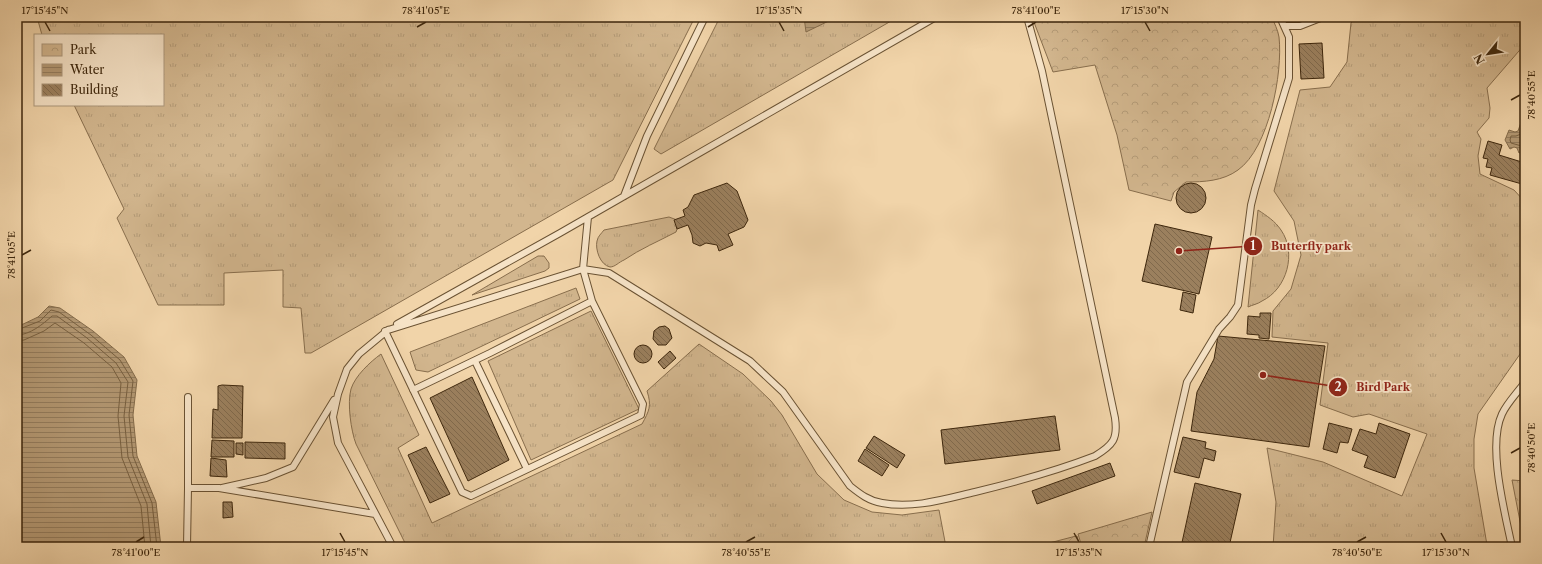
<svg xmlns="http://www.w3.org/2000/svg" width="1542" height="564" viewBox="0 0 1542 564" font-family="'Libre Caslon Text',serif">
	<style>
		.grass { fill: url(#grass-tufts); stroke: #886e4d }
		.park { fill: url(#park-crowns); stroke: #886e4d }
		.garden { fill: url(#garden-furrows); stroke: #886e4d }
		.water { fill: url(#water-rules); stroke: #846b4a }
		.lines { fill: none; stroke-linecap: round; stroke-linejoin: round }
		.shore { stroke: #786040; stroke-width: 1 }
		.building { fill: url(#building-back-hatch); stroke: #3d260c }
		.service-casing { stroke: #6a5233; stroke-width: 8 }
		.service { stroke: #f6e3c7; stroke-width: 6 }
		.ticks { fill: none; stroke: #3d260c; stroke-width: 1.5 }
		.leader { fill: none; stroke: #8f2418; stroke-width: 1.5 }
		.callout-dot { fill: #8f2418; stroke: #f6e3c7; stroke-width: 1.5 }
		.mark-label { font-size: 12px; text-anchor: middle; font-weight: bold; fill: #fff }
		.callout-label { font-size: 11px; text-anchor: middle; font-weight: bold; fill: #8f2418; stroke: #f6e3c7; stroke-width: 3.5; stroke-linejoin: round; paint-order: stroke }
		.neatline { fill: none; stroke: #3d260c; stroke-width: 1.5 }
		.ticks-label { font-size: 10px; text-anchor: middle; fill: #3d260c }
	</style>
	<defs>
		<pattern id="grass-tufts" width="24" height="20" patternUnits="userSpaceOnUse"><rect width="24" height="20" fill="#d2b68e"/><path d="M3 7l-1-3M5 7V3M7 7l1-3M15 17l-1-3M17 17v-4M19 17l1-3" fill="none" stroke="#b59c79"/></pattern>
		<pattern id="park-crowns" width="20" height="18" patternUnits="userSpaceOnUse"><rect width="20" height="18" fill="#d2b68e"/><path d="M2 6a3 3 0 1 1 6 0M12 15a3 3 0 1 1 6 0" fill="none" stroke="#b59c79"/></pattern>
		<pattern id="garden-furrows" width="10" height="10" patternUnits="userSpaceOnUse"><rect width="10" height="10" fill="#d2b68e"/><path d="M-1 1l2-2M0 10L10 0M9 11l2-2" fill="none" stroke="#b59c79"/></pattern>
		<pattern id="water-rules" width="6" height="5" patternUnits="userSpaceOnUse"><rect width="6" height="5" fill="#b49974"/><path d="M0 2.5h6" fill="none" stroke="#947d5e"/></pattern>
		<pattern id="building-back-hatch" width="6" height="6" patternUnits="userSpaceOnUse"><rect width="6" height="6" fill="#9b805e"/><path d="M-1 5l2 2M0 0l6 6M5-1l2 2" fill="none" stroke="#80694c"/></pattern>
	</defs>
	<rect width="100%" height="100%" fill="#f1d4a9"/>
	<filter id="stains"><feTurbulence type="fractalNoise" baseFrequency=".005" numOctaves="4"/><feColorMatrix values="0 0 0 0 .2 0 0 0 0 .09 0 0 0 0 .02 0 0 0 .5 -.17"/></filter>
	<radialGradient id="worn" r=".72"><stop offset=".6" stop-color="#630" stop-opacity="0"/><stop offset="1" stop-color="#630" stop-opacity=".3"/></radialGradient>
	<path class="grass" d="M37 17H695L613 180 311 353H305L301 308 283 307V270L224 273V305H158L117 218 124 209 74 105H163V35H42Z
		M720 17H898L661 154 654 149Z
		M1356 17H1525V44L1487 88 1490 108 1489 118 1477 132 1481 139 1478 156 1480 174 1514 190 1525 202V347L1478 414 1474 439V468L1487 545 1481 547H1273L1276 502 1267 448 1323 462 1402 496 1427 434 1369 414 1353 417 1320 405 1328 343 1272 337 1273 311 1291 289 1301 255 1294 221 1274 191 1300 90 1330 87 1347 62 1351 23Z
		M1258 210C1267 216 1275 221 1281 230 1297 253 1287 289 1262 301 1258 304 1252 305 1248 307Z
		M669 217 677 220 678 226 676 232C659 241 640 249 624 260 619 262 615 267 610 267 600 265 595 249 597 241 598 236 601 234 604 230Z
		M538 256H544L549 263V268L545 271 472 295Z
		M576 288 580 299 428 372 416 370 410 352Z
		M591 311 639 409 531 460 488 361Z
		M699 344 743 374 771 401 782 415 817 474 844 500 872 512 902 515 939 510 946 547H407L356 444C351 431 347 403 351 389 355 376 370 362 381 354L419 435 398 448 432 523 642 424C649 411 652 406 647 391Z"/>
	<path class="park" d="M1032 17H1272C1274 23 1278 30 1279 37 1283 73 1269 148 1238 170 1223 181 1204 182 1186 182L1174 192 1171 201 1129 190 1117 135 1095 65 1053 72Z
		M1512 480 1525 481V547Z
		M1152 512 1144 547H1082L1078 534Z"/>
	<path class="garden" d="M1077 536 1080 547H1034L1076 536Z"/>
	<path class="water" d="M804 17H837L806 32Z
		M1525 111V151L1519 153 1517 148 1514 147 1510 149 1505 140 1509 130 1515 132 1518 131Z
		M49 306 60 308 93 331 124 357 137 380 133 415 137 456 156 502 161 547H17V327L38 317Z"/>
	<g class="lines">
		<path class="shore" d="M1525 124 1521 134 1516 136H1511L1510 140 1511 143 1525 147
			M17 330 40 321 51 310 59 312 91 335 120 360 133 381 129 415 133 456 152 503 157 547
			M17 335C30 335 43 324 52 316H57L87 338 116 363 128 382 124 416 128 457 147 504 151 547
			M17 341 24 340 44 331 55 323 84 343 112 367 121 383 118 416 122 458 141 506 145 547"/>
	</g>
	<path class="building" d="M1322 43 1324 78 1301 79 1299 44Z
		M1488 141 1502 145 1499 155 1525 163V173L1522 184 1490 175 1492 168 1486 167 1488 159 1483 158Z
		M727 183 737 191 748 220 744 227 728 234 733 245 719 251 717 245 706 243 700 246 693 243 692 235 688 225 677 229 674 220 685 216 683 210 688 207 694 195Z
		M1176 198a15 15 0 1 1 30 0a15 15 0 1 1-30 0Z
		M1155 224 1212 237 1199 294 1142 281Z
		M1183 292 1196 295 1193 313 1180 310Z
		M1260 313H1271L1269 339 1259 338V335L1247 334 1248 316 1260 317Z
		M665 326 669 329 672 338 666 345H658L653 339 654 331 659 327Z
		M1218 336 1325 346 1309 447 1191 431 1197 392 1214 359Z
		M634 354a9 9 0 1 1 18 0a9 9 0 1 1-18 0Z
		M670 351 676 358 664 369 658 362Z
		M472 377 509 460 468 481 430 398Z
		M222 385 243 386 242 438H212L213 409 218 410V386Z
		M1055 416 1060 450 945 464 941 430Z
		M1329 423 1352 429 1348 443 1340 442 1337 453 1323 449Z
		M1379 423 1410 434 1395 478 1364 467 1368 456 1352 450 1360 429 1376 434Z
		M874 436 905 455 897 468 866 448Z
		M1183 437 1206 442 1205 448 1216 451 1214 461 1204 458 1199 478 1174 472Z
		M212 440 234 441V457H211Z
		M245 442 285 443V459L245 458Z
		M236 443H243V455L236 454Z
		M426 447 450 494 430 503 408 455Z
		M865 449 889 465 882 476 858 461Z
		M211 458 226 460 227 477 210 476Z
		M1110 463 1115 476 1037 504 1032 491Z
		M1195 483 1241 494 1229 547H1181Z
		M223 502H232L233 517 223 518Z"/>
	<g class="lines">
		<defs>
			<path id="service" d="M1285 26H1300L1323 17
				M624 196 647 136 705 17
				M588 217 583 269 592 301 643 404 641 415 471 496 462 492 385 331 583 269 609 273 750 361 783 392 850 486C860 494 869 501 882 503 913 509 945 499 975 492 1016 482 1056 471 1095 456 1113 445 1118 439 1115 418L1042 71 1027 17
				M397 324 560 233 936 17
				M388 330 359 354 347 369 338 394 333 417 338 443 393 547
				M475 361 527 469
				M413 390 490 353 592 301
				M188 397V488
				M222 488 266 478 293 467 334 400
				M187 547 188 488H219L375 514
				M1149 547 1187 382 1219 329 1230 317 1238 305 1251 205 1255 189 1289 78V37L1280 17
				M1512 547C1505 513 1487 446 1502 414 1507 403 1518 392 1525 382"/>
		</defs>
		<use href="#service" class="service-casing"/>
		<use href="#service" class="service"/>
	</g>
	<path class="ticks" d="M45 22 50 31M779 22 784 31M1145 22 1150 31M417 27 426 22M1028 27 1036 22M1511 100 1520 95M22 255 31 250M1511 453 1520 448M340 533 345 542M1074 533 1079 542M1441 533 1446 542M136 542 144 537M746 542 755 537M1357 542 1366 537"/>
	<path class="leader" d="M1179 251L1253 246M1263 375L1338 387"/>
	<g class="callout-dot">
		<circle cx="1179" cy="251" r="4"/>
		<circle cx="1263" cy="375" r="4"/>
		<circle cx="1253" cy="246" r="10"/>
		<circle cx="1338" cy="387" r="10"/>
	</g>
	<g class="mark-label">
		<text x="1253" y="250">1</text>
		<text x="1338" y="391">2</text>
	</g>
	<g class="callout-label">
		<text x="1311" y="250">Butterfly park</text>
		<text x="1383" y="391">Bird Park</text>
	</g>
	<rect width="1542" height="564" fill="none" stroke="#f1d4a9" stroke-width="44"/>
	<rect x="34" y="34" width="130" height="72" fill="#f6e3c7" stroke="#ac977c"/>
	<rect x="42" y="44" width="20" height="12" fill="url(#park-crowns)" stroke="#ac977c"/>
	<text x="70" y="54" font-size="12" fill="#3d260c">Park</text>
	<rect x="42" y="64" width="20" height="12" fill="url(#water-rules)" stroke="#ac977c"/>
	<text x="70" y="74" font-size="12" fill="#3d260c">Water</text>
	<rect x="42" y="84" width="20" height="12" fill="url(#building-back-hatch)" stroke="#ac977c"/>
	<text x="70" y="94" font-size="12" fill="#3d260c">Building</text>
	<g transform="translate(1488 54) rotate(240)" stroke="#f6e3c7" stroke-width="3" paint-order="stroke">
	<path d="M0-3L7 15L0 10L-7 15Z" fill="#3d260c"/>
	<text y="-6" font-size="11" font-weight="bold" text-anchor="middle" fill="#3d260c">N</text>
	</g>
	<rect x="22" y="22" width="1498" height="520" class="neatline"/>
	<g class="ticks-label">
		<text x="45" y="14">17°15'45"N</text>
		<text x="426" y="14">78°41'05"E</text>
		<text x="779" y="14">17°15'35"N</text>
		<text x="1036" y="14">78°41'00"E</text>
		<text x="1145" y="14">17°15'30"N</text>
		<text transform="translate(1531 95) rotate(-90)" y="4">78°40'55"E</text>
		<text transform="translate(11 255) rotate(-90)" y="4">78°41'05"E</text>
		<text transform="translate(1531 448) rotate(-90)" y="4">78°40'50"E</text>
		<text x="136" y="556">78°41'00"E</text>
		<text x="345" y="556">17°15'45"N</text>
		<text x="746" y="556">78°40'55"E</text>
		<text x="1079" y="556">17°15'35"N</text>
		<text x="1357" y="556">78°40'50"E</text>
		<text x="1446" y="556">17°15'30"N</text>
	</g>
	<rect width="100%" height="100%" filter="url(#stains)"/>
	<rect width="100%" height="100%" fill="url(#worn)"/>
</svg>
